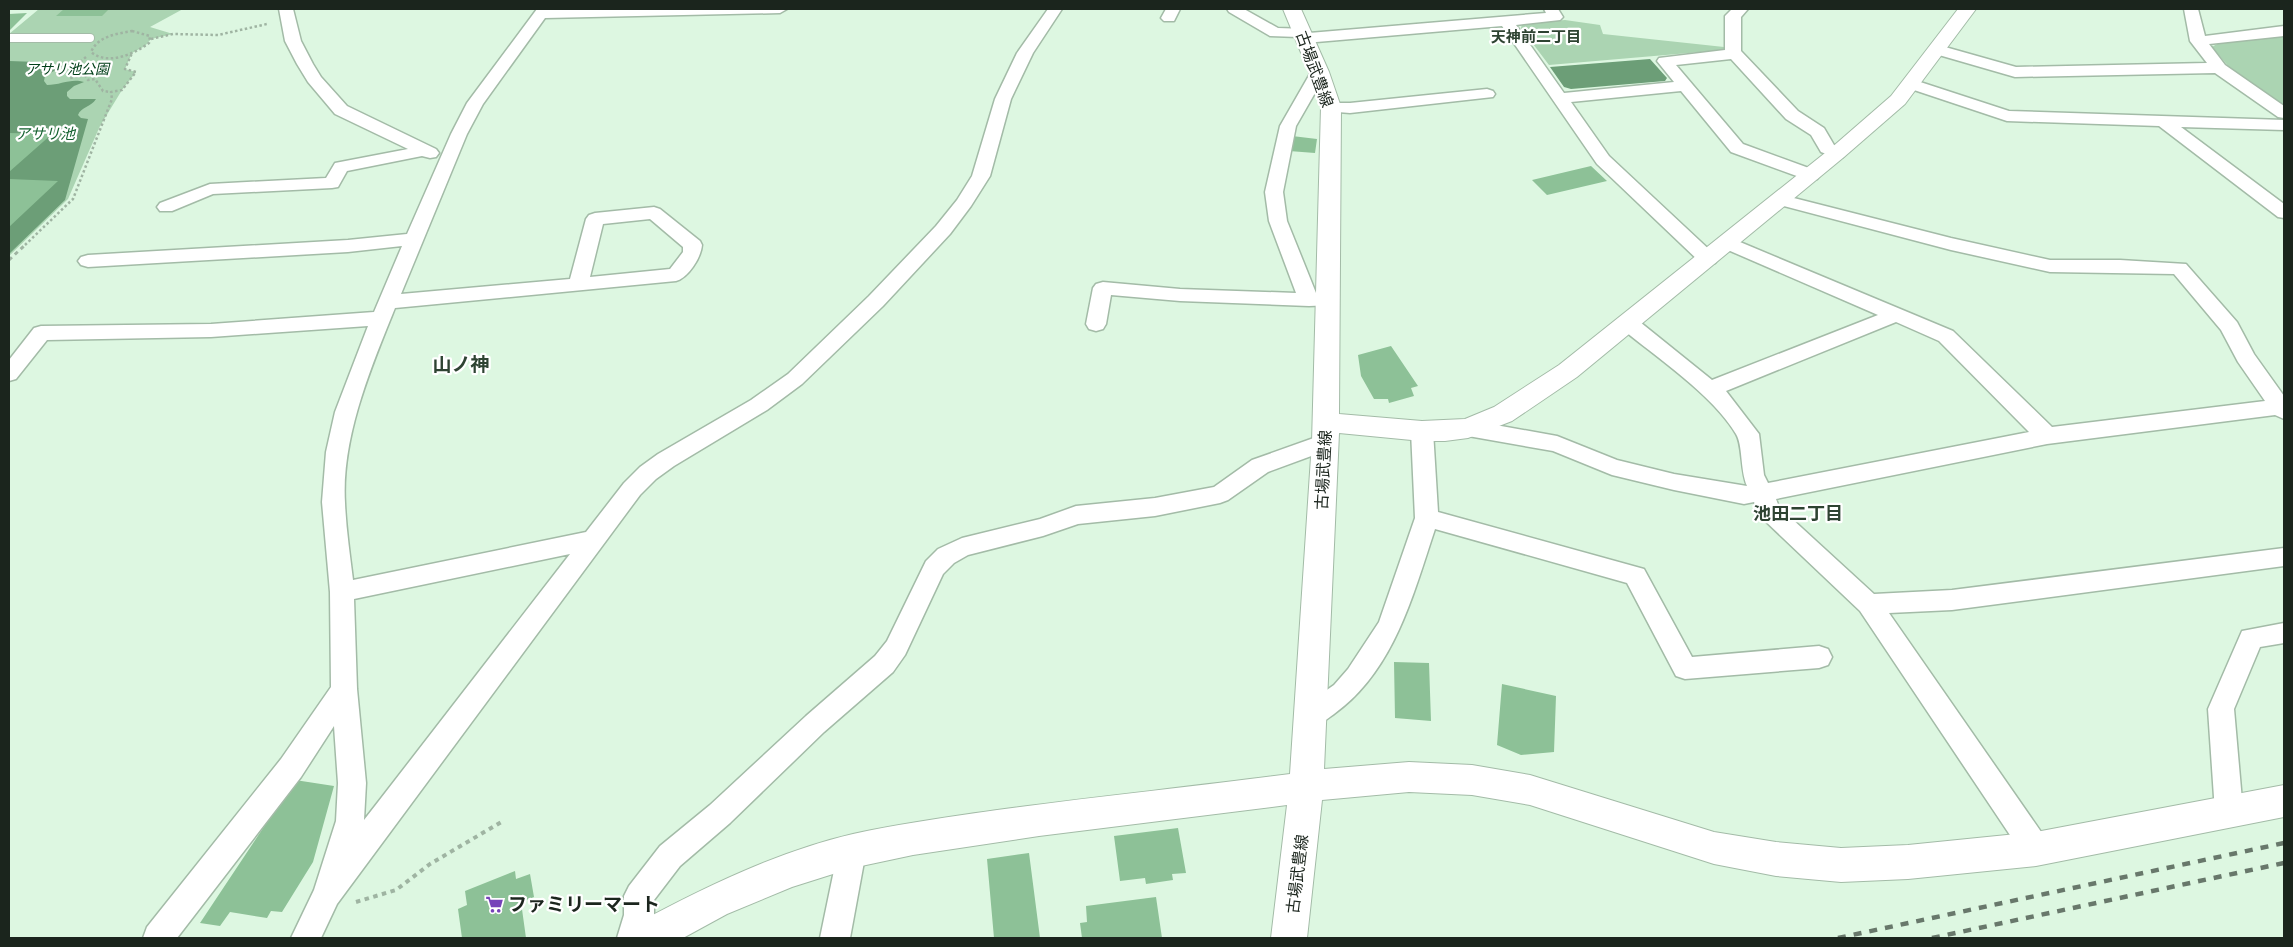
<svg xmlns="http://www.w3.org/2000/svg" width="2293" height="947" viewBox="0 0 2293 947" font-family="'PT Serif','Noto Sans JP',serif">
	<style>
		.green { fill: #abd4b2 }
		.water { fill: #6c9e77 }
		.building { fill: #8dc197 }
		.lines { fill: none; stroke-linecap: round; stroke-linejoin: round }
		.lane-casing { stroke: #a3bba7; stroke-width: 10 }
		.street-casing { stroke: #a3bba7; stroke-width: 3 }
		.secondary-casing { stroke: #a3bba7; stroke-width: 2 }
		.path-far2 { stroke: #9fb4a2; stroke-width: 2.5; stroke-dasharray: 2.5 2.5; stroke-linecap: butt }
		.path-far1 { stroke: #9fb4a2; stroke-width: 3; stroke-dasharray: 4 4; stroke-linecap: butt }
		.path { stroke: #9fb4a2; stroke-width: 4; stroke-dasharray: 4.5 4.5; stroke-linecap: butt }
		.lane { stroke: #fff; stroke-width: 8 }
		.street { fill: #fff; fill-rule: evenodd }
		.secondary { fill: #fff; fill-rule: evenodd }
		.rail { stroke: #68786b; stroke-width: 4.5; stroke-dasharray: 8 8; stroke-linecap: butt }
		.labels { text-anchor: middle; stroke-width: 4.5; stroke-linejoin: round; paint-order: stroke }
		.far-park-label { font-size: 14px; font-style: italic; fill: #02401a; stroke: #fff }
		.far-neighbourhood-label { font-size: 15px; font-weight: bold; fill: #2e4332; stroke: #fff }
		.far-water-label { font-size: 15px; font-style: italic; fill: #14622f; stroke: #fff }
		.street-label { font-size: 16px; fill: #1b251d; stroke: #fff }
		.neighbourhood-label { font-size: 18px; font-weight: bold; fill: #2e4332; stroke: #fff }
		.quarter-label { font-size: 19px; font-weight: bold; fill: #2e4332; stroke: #fff }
		.near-poi-label { font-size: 19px; font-weight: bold; fill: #1b251d; stroke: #fff; text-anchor: start }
	</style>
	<rect width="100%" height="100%" fill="#ddf7e1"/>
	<path class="green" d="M39 9H183L150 27 173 34 151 39 145 46 132 53 125 69 136 72 122 90 100 126 68 199 9 256V34Z
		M1565 20 1600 25 1603 34 1724 47V50L1549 65 1521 28 1522 24Z
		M2284 36V105L2229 67 2212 47 2217 44Z"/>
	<path class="water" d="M1650 59 1667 78 1665 81 1571 89 1564 87 1550 67Z
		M9 61 38 62 55 67 63 66 45 76 44 81 47 85C61 85 71 78 84 82L74 86 67 92V96L70 99H96C91 107 81 107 78 115L81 118 88 119 65 200 9 254Z"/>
	<path class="building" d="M64 9H109L102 16H56Z
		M27 13 9 31V14Z
		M9 133 52 134 9 172Z
		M1292 136 1317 139 1315 153 1289 151Z
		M1591 166 1607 181 1547 195 1532 180Z
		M9 179 58 181 9 227Z
		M1391 346 1418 386 1411 388 1414 396 1389 403 1388 399H1374L1361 376 1358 355Z
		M1394 662 1429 663 1431 721 1395 718Z
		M1502 684 1556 696 1554 752 1521 755 1497 745Z
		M295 780 334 786 313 862 282 912 271 911 267 918 230 912 220 926 200 923Z
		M1178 828 1186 873 1172 874 1173 880 1146 884 1145 878 1120 881 1114 836Z
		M1029 853 1040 938H994L987 859Z
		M515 871 516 879 530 874 534 897 521 902 526 938H462L458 909 467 905 465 891Z
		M1156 897 1162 938H1082L1080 923 1087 922 1086 906Z"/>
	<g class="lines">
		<defs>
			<path id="lane" d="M9 38H90"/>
			<path id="street" d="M279 9H293L301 41 313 64 321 77 347 106 436 149 439 153 436 157 430 158 422 156 347 171 338 187 332 188 213 194 172 211H160L157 207 160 203 210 184 326 178 335 163 408 149 335 114 308 82 297 64 285 41Z
				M537 9H787L780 13 545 18 483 104 467 134 401 294 570 279 586 219 589 215 595 213 654 207 660 209 700 241 702 245C701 258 688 278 676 281L395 308C371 367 341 438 345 503 346 529 350 555 353 580L586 532 624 483 640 467 658 454 751 400 788 374 869 296 936 226 957 200 972 176 995 99 1017 53 1048 9H1062L1033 53 1011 99 990 176 971 206 950 234 883 306 802 384 767 410 674 466 656 479 640 495 337 904 321 938H291L314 890 336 821 338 783 334 726 301 777 177 938H143L147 927 281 759 331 687 330 592 322 502 326 452 335 412 368 326 211 337 47 340 16 379 9 381V360L34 328 41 326 211 324 374 312 402 246 348 252 88 267 81 265 78 261 81 257 88 255 348 240 407 234 451 134 467 103ZM650 219 683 247V252L670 269 590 277 603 224ZM570 554 375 806 364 820 366 783 357 689 354 599Z
				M1166 9H1180L1174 21H1164L1161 18Z
				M1227 9H1244L1278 28 1307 29 1309 33 1546 13 1544 9H1558L1563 17 1560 20 1516 25 1564 93 1674 82 1657 61 1659 58 1725 50V16L1732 9H1748L1741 17V51L1798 111 1824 128 1834 145 1846 153 1843 157 1837 158 1821 152 1811 135 1786 119 1731 59 1676 65 1743 144 1817 171 1820 175 1817 179H1805L1731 152 1681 91 1571 102 1609 156 1715 255 1718 259 1715 263 1708 265 1701 263 1597 164 1502 26 1305 43 1300 41 1298 37 1270 36 1229 12Z
				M2184 9H2198L2205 36 2284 26V36L2209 44 2225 65 2284 106V118L2278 117 2215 73 2015 77 1932 53 1930 50 1932 47 1938 45 2016 67 2207 63 2190 41Z
				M1319 67 1325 69 1327 72 1296 126 1283 192 1287 221 1316 293 1335 295 1338 300 1335 305 1309 306 1180 301 1111 295 1106 324 1103 329 1096 331 1089 329 1086 324 1093 288 1096 284 1103 282 1180 289 1296 293 1269 221 1265 192 1280 126 1311 72 1313 69Z
				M1911 79 2009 111 2284 120V130L2181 127 2284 204V218L2278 217 2159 126 2007 121 1905 87 1903 84 1905 81Z
				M1487 89 1493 91 1495 94 1493 97 1350 113 1325 111 1323 107 1325 103H1350Z
				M1782 195 1951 238 2050 260H2120L2186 264 2237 322 2254 354 2284 396V419L2275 415 2047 444 1776 499 1779 507 1874 594 1952 590 2284 548V566L1952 610 1889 613 2046 839 2050 849 2046 859 2036 863 2026 859 1860 611 1762 518 1754 502 1744 504 1674 490 1612 475 1553 451 1468 436 1460 434 1457 428 1460 422 1468 420 1557 436 1617 460 1674 474 1747 486C1740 470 1743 445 1736 434 1713 395 1656 357 1621 328L1618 323 1621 318 1628 316 1635 318 1712 380 1878 315 1721 247 1719 243 1721 239 1728 237 1953 331 2052 427 2265 401 2238 362 2221 330 2174 274 2050 272 1951 250 1776 204 1773 200 1776 196ZM1896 322 1939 341 2029 432 1768 483 1764 475 1759 434 1726 391Z
				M1422 423 1430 425 1433 431 1438 512 1644 569 1692 657 1819 646 1828 649 1832 657 1828 665 1819 668 1685 679 1676 676 1627 583 1435 529C1413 595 1394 671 1334 714 1323 722 1315 729 1301 724L1297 716 1301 708 1334 685 1348 669 1379 622 1415 518 1411 431 1414 425Z
				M1325 434 1333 436 1336 442 1333 448 1268 472 1228 500 1220 503 1155 516 1078 524 1043 536 968 555 954 563 943 574 905 655 893 672 824 732 730 823 680 866 654 900V915L647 938H617L624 915V896L629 886 660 846 710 805 806 716 875 656 887 641 926 561 938 549 962 538 1040 519 1076 506 1155 498 1214 487 1252 460Z
				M2284 623V643L2260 647 2234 709 2243 812 2239 821 2229 825 2219 821 2215 812 2208 709 2242 631Z
				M852 837 862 841 866 851 850 938H820L838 851 842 841Z"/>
			<path id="secondary" d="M1283 9H1301L1329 72 1341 107 1339 414 1422 421 1465 419 1494 407 1559 365 1830 149 1891 96 1958 9H1976L1905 104 1844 157 1577 377 1512 421 1468 438 1445 441H1422L1339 433 1324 769 1409 762 1472 765 1530 775 1714 832 1776 842 1841 848 1908 845 2036 832 2284 785V817L2036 866 1908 879 1841 882 1776 876 1714 864 1530 805 1472 795 1409 792 1322 800 1307 938H1271L1287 805 1039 836 913 855 852 868 792 887 727 914 683 938H629L634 925C703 888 776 852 853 834 893 825 935 819 976 813 1080 798 1185 788 1290 774L1312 442 1321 107 1309 72Z"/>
		</defs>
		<use href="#lane" class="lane-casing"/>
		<use href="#street" class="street-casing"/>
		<use href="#secondary" class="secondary-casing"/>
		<path class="path-far2" d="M132 31 150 36 149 43C134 54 108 66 91 52 98 36 116 34 132 31Z
			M151 39 173 34 218 35 267 24
			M86 57 68 72 70 78 85 75 88 80 95 79 103 91 111 92
			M25 245 73 199 112 99 111 92 122 90 136 72 125 69 132 53"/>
		<path class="path-far1" d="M9 260 26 244"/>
		<path class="path" d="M356 902 396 890 430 864 503 821"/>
		<use href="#lane" class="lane"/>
		<use href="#street" class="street"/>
		<use href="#secondary" class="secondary"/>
		<path class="rail" d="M1838 938 2284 843
			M1932 938 2284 863"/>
	</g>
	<defs>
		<symbol id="supermarket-bare" viewBox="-9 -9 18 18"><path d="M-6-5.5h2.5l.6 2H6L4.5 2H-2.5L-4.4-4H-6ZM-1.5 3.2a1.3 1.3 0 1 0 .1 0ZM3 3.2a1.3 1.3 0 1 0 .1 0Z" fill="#7642b9" stroke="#fff" stroke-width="2.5" paint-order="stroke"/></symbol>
	</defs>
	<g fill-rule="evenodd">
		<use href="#supermarket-bare" x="482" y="892" width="25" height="25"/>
	</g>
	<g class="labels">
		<g class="far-park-label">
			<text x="67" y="74">アサリ池公園</text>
		</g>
		<g class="far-neighbourhood-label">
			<text x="1536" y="42">天神前二丁目</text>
		</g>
		<g class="far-water-label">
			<text x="45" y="139">アサリ池</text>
		</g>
		<g class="street-label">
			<text transform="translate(1315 69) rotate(70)" y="6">古場武豊線</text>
			<text transform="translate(1323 470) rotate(-87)" y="6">古場武豊線</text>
			<text transform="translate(1297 874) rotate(-83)" y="6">古場武豊線</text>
		</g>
		<g class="neighbourhood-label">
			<text x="1798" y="520">池田二丁目</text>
		</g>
		<g class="quarter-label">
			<text x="461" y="371">山ノ神</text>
		</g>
		<g class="near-poi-label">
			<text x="508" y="911">ファミリーマート</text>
		</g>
	</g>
	<rect width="2293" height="947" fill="none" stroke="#1b251d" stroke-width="20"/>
</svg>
